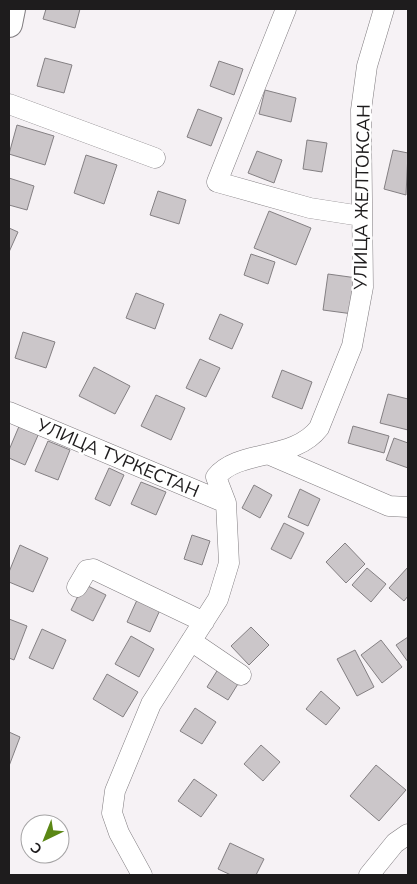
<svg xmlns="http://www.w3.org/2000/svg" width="417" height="884" viewBox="0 0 417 884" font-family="'Nunito Sans',sans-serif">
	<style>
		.building { fill: #cbc6c9; stroke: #848083 }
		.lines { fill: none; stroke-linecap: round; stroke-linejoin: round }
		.minor-casing { stroke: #817d80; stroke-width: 21 }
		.major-casing { stroke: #817d80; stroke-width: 28 }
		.minor { stroke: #fff; stroke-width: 20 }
		.major { stroke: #fff; stroke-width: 26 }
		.labels { text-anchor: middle; stroke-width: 5; stroke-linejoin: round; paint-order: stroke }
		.street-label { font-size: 18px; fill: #1e1c1d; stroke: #fff }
	</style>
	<rect width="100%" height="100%" fill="#f6f2f5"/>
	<path class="building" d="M46 9H80L75 28 43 19Z
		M45 58 72 65 64 93 37 86Z
		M219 61 243 69 234 95 210 86Z
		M265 90 296 98 291 122 259 114Z
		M198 109 222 118 211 146 187 137Z
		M17 125 54 136 45 165 9 154Z
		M307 140 327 143 322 172 303 169Z
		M393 150 408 153 406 195 384 189Z
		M257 151 282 160 274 183 248 173Z
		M86 155 117 165 104 204 74 193Z
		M9 178 34 186 27 210 9 205Z
		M158 191 186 200 179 224 150 215Z
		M269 211 311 228 296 265 254 248Z
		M9 228 18 232 9 252Z
		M251 254 275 262 268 284 244 275Z
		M328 274 357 278 353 314 323 310Z
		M136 293 164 304 155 329 126 318Z
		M220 314 243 324 232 349 209 339Z
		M23 332 55 342 46 368 15 358Z
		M200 359 220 368 206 397 186 388Z
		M94 367 130 386 115 414 79 396Z
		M282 370 312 382 302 409 272 397Z
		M388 394 408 399V430L380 423Z
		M156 395 185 408 171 440 141 426Z
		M20 424 39 433 25 465 9 458V450Z
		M353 426 389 436 384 453 348 443Z
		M394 438 408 443V468L386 460Z
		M48 441 70 450 58 480 35 471Z
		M109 468 124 475 110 506 95 499Z
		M141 482 166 492 156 515 131 504Z
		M254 485 272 495 260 518 242 508Z
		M300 489 320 499 308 526 288 517Z
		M284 523 304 533 291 559 271 549Z
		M192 535 210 541 202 565 184 559Z
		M345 543 365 564 346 583 326 562Z
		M20 545 48 558 33 592 9 582V572Z
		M408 567V596L404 601 389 588Z
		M367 568 386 584 371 602 352 585Z
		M84 584 106 595 93 621 71 610Z
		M137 600 160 610 150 632 127 622Z
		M9 619 27 626 14 660 9 658Z
		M251 627 269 645 249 665 231 646Z
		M42 629 66 640 53 669 29 658Z
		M131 636 154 649 139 677 115 664Z
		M408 637V662L396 645Z
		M381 640 402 667 382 683 361 655Z
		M355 650 374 687 357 696 337 659Z
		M220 666 241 679 228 700 207 687Z
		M107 674 138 692 123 717 93 699Z
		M321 691 340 708 326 725 306 709Z
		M195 708 216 722 202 744 180 731Z
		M9 732 20 737 9 766Z
		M261 745 280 762 263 781 244 764Z
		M376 765 406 790 379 821 350 796Z
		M194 779 217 795 201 817 178 801Z
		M230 843 264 859 256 875H231L218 869Z"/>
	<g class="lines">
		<defs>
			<path id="minor" d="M286 9 217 182 310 208 361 216
				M9 104 155 158
				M9 412 226 503
				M268 454 389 506 408 507
				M77 587 87 570 93 569 204 622
				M191 641 241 675
				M142 875 119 833 112 813 115 791 151 704 218 599 229 563 226 503 216 477C238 449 294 461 319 428L352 346 363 287 361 110 367 66 384 9
				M369 875 395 843 408 834"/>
			<path id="major" d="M9 24 12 9"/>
		</defs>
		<use href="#minor" class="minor-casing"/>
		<use href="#major" class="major-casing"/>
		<use href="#minor" class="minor"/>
		<use href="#major" class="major"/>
	</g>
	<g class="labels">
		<g class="street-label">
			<text transform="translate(362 197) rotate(-89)" y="6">УЛИЦА ЖЕЛТОКСАН</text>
			<text transform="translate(118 458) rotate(23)" y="6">УЛИЦА ТУРКЕСТАН</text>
		</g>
	</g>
	<rect width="417" height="884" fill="none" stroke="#1e1c1d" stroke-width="20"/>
	<g transform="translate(45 839) rotate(223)"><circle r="24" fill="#ffffff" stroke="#a5a4a5"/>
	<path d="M0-4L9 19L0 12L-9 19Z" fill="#5b8715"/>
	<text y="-8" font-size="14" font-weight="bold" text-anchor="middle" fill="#1e1c1d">С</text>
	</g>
</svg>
